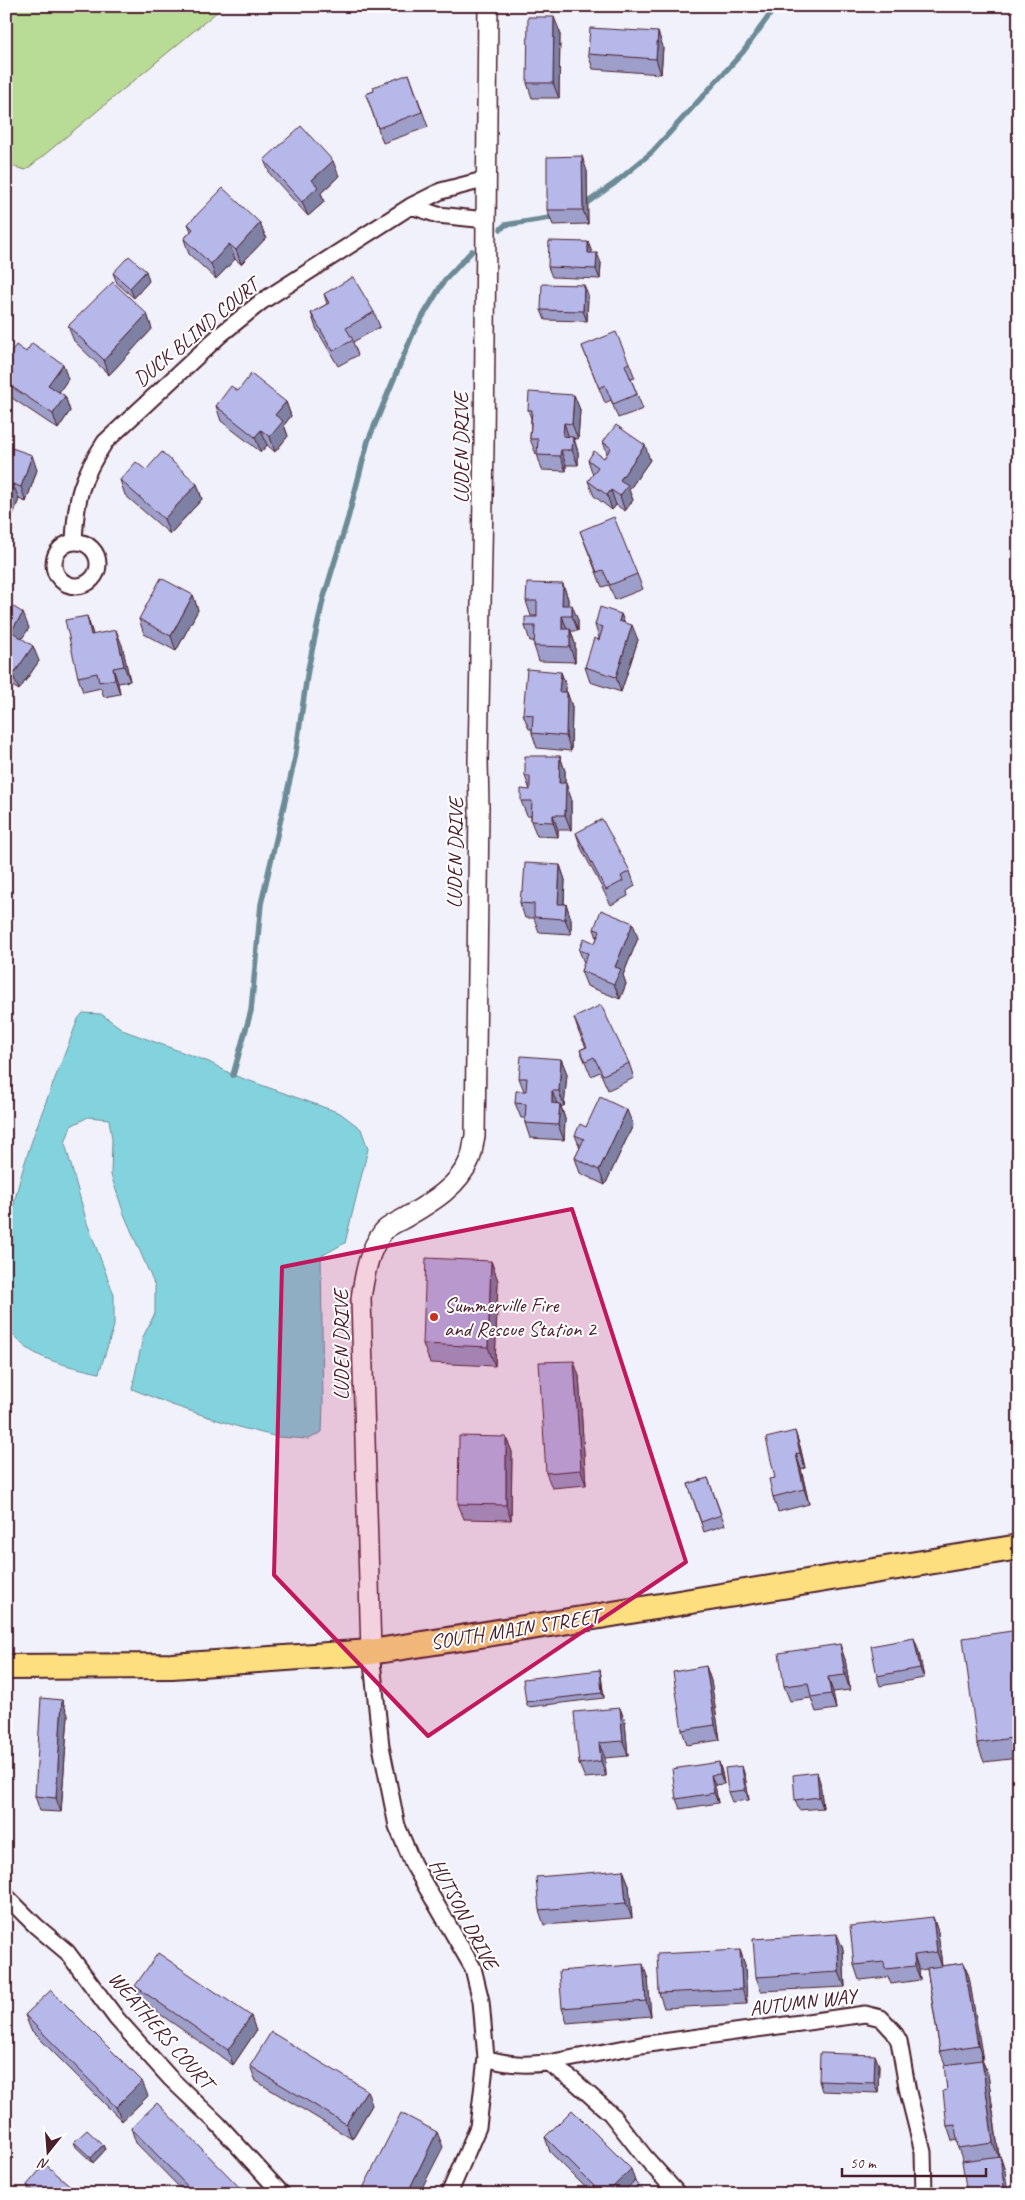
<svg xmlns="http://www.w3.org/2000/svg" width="1025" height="2200" viewBox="0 0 1025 2200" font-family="Caveat,sans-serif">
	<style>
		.green { fill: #b8db96; stroke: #817d60 }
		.water { fill: #83d3de; stroke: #6c8b96 }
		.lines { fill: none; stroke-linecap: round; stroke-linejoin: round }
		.stream { stroke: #6c8b96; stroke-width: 5.5 }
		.minor-casing { stroke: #4a1f2b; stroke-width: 19 }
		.tertiary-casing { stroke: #4a1f2b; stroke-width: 22 }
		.primary-casing { stroke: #4a1f2b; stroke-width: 28 }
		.minor { stroke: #fff; stroke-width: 15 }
		.tertiary { stroke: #fff; stroke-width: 19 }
		.primary { stroke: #fddf80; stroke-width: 24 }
		.wall { fill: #9d9ec9; stroke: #4a1f2b }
		.shaded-wall { fill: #7f81a4; stroke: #4a1f2b }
		.building { fill: #b6b8ea; stroke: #4a1f2b }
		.marked { fill: #c2185b; fill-opacity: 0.2; stroke: #c2185b; stroke-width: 4; stroke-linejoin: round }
		.poi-dot { fill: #c8321e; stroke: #fff; stroke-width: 2 }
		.labels { text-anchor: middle; stroke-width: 4; stroke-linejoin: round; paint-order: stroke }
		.street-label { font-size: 21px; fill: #4a1f2b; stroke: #fff }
		.poi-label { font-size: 21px; fill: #4a1f2b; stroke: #fff; text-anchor: start }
	</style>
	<rect width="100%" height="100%" fill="#f0f1fb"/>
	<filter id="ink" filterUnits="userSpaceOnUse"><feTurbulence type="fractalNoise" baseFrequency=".02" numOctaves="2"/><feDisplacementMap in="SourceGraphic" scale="10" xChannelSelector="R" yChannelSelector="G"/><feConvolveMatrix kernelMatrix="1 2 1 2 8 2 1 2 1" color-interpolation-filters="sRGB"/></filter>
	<g filter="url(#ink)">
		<path class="green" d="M6 6H224L26 170 6 165Z"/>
		<path class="water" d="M83 1013 101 1014 125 1031 209 1062 233 1075 340 1113 361 1129 368 1149 345 1243 321 1256 323 1403 322 1432 309 1439 278 1437 242 1428 172 1405 132 1389 143 1337 155 1313V1286L124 1214 111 1175 112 1139 109 1119 88 1117 71 1126 65 1143 72 1169 87 1223 114 1295V1326L99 1373C69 1366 31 1360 12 1333 4 1320 6 1303 6 1289 6 1275 5 1260 7 1247 15 1168 51 1092 78 1019Z"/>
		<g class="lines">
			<path class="stream" d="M581 207 615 183 652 152 743 52 776 6
				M501 229 505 225 556 217
				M233 1075 251 1011 261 904 295 758 308 669 323 600 348 518 368 441 414 331 444 281 472 251"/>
			<defs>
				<path id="minor" d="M411 206 438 215 486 220
					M74 541C76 498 81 478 105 442L220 335 261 302 411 206 441 191 487 179
					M54 564a22 22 0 1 1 44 0a22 22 0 1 1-44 0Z
					M371 1652 381 1746 397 1826 413 1864 473 1968 481 2001 486 2058 478 2127 449 2194
					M6 1896 36 1926 67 1952 117 2019 170 2078 218 2124 282 2194
					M486 2058C507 2065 526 2065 548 2063
					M678 2194 644 2156 611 2114 573 2080 548 2063 641 2045 865 2014 881 2018 894 2032 899 2041 908 2092 923 2152 924 2194"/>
				<path id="tertiary" d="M371 1652 361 1298C365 1274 368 1251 383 1232 388 1225 401 1221 408 1216 432 1202 459 1186 470 1159 473 1152 473 1143 475 1136L479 807 478 762 484 446 488 6"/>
				<path id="primary" d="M6 1667 172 1666 371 1652 588 1618 1019 1547"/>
			</defs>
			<use href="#minor" class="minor-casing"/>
			<use href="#tertiary" class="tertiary-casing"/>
			<use href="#primary" class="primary-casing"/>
			<use href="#minor" class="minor"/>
			<use href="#tertiary" class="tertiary"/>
			<use href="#primary" class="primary"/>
		</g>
		<path class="wall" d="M560 32 559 98H532L527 83Z
			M658 32 663 47 661 74 593 69 588 54Z
			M409 74 428 127 383 143 366 94 374 91Z
			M264 160 339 176 321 193 324 202 308 216 270 174Z
			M587 171 588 224 553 225 547 210Z
			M260 223 266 238 241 264 235 259 216 279 189 254 184 239 191 231 188 224Z
			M592 253 601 263 600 279 552 277 548 267Z
			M113 273 149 281 134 298 117 283Z
			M584 285 588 295 587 321 545 320 541 310Z
			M324 294 374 312 380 327 353 342 358 355 338 366 316 328 311 313 327 304Z
			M147 314 152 329 109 375 74 341 68 326Z
			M582 346 629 363 635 378 631 379 643 409 618 418 611 400 605 403Z
			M26 352 68 379 59 392 65 396 70 411 58 429 6 394V359Z
			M238 391 286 402 291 416 284 425 288 436 275 452 267 445 261 452 221 421 216 406Z
			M574 395 580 410 578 439 574 438 578 452V465H566V471L542 470 537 454H536L530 439 531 418 528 410Z
			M603 442 650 460 629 490 633 500 625 511 616 505 612 510 594 496 588 481 593 475 588 460 604 458 607 453Z
			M6 446 37 470 26 502 19 499 11 520 6 518Z
			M146 470 197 484 202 499 170 534 125 495 120 480Z
			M580 531 637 574 643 589 615 600 609 585 602 587Z
			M563 584 568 599V605L578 620V631H571L575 644V662L539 661 534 646V641H530L525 626 537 617V616H531L526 601Z
			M193 595 198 610 176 651 144 634 139 619Z
			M6 602 29 628 22 638 39 661 19 690 9 684 6 687Z
			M621 614 624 622 638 640 621 692 590 682 585 667 599 638 595 625Z
			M87 616 93 635 122 645 130 681 118 683 120 694 104 697 101 688 83 692 78 677Z
			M561 672 566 687V692H567L572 707 571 751 537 748 532 733V729H529L523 714Z
			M560 756 565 771V783L571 798V830H558V837L537 836 531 821V816H527L521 801 530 790 525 776Z
			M576 833 630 871 635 886 627 891 628 896 611 905 581 848Z
			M560 865 565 880 564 904H566L571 919V934L539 932 534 918H525L520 903 523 891Z
			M594 929 638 938 623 975 626 984 620 999 587 986 581 971 584 963 579 950 595 943 597 938Z
			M574 1018 629 1063 634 1078 608 1090 600 1072 591 1076 586 1064 580 1050 586 1047 579 1033Z
			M561 1059 567 1074 564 1106H561L565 1119 564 1140 530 1138 525 1123V1118H521L515 1103 524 1091 519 1078Z
			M633 1125 605 1185 580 1173 575 1158 580 1148 575 1135 586 1127Z
			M491 1261 498 1281 495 1366 430 1363 423 1344Z
			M579 1376 586 1485 552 1488 546 1473Z
			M506 1437 512 1452 511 1520 464 1519 458 1504Z
			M800 1446 805 1468 801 1469 809 1504 778 1512 773 1497 775 1478Z
			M708 1478 725 1525 704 1532 688 1484Z
			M1019 1630V1758L984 1762 977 1743Z
			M918 1648 924 1678 880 1686 877 1676Z
			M845 1659 850 1690 833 1692 836 1709 816 1712 811 1698 790 1701 784 1686Z
			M706 1666 711 1681 720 1740 687 1745 682 1730Z
			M600 1670 601 1676 604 1698 528 1707 526 1702Z
			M62 1700 68 1715 61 1812 40 1811 35 1796Z
			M620 1708 625 1722 628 1756 605 1758 606 1776 585 1778 579 1764Z
			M719 1762 722 1773 724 1784 715 1785 718 1803 680 1809 676 1799Z
			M745 1776 749 1800 732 1802 728 1792Z
			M820 1782 823 1808 799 1810 795 1800Z
			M623 1870 629 1885 632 1918 544 1925 539 1910Z
			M933 1917 938 1932 942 1966 964 1963 969 1977 982 2060 988 2074 999 2156H1000L1005 2171 963 2161 958 2148 957 2140 952 2141 947 2126V2090L945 2064 940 2051 927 1969 919 1970 920 1980 891 1984 888 1977 859 1980 854 1965Z
			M843 1949 845 1987 761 1991 756 1977Z
			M740 1950 745 1965 747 2004 664 2008 659 1993Z
			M648 1979 651 2016 567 2023 562 2008Z
			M135 1986 256 2031 233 2065 141 2001Z
			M1019 1991V2004L1015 1995Z
			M25 2015 148 2096 122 2121 31 2030Z
			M879 2065 878 2093 822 2091 819 2081Z
			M250 2066 372 2105 352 2139 256 2081Z
			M131 2128 246 2194H186L136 2143Z
			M545 2137 636 2183 647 2194H592L550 2152Z
			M74 2142 103 2145 105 2150 93 2163 76 2147Z
			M27 2185 80 2194H30Z"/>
		<path class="shaded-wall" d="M554 17 560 32 559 98 553 83Z
			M658 32 663 47 661 74 656 59Z
			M582 156 587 171 588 224 583 210Z
			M333 161 339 176 321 193 324 202 308 216 302 202 312 180Z
			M260 223 266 238 241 264 236 250Z
			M588 242 592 252V263L588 253Z
			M229 244 235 259 216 279 211 264Z
			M597 253 601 263 600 279 596 269Z
			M146 271 149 281 134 298 130 288Z
			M584 285 588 295 587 321 583 311Z
			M147 314 152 329 109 375 104 360Z
			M63 364 68 379 54 400 48 385Z
			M574 395 580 410 578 439 572 424Z
			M65 396 70 411 58 429 53 414Z
			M286 402 291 416 284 425 288 436 275 452 270 437 275 415Z
			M564 423 569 438 568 451 563 436Z
			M261 430 267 445 261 452 255 437Z
			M573 437 578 452V465L572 450Z
			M645 445 650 460 629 490 633 500 625 511 620 496V480Z
			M561 450 566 465V471L560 456Z
			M32 455 37 470 26 502 21 487Z
			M13 484 19 499 11 520 6 504Z
			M197 484 202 499 170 534 164 519Z
			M611 490 616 505 612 510 607 495Z
			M563 584 568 599V616L562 605Z
			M193 595 198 610 176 651 171 636Z
			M572 605 578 620V631L572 616Z
			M23 613 29 628 17 646 11 631Z
			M621 614 627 629 619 621Z
			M87 616 92 631 97 650 91 635Z
			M562 616 568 631 562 629Z
			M632 625 638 640 621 692 616 677Z
			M570 629 575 644V662L570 647Z
			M116 630 122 645 130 681 124 666Z
			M33 646 39 661 19 690 13 675Z
			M113 668 118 683 120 694 115 679Z
			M561 672 566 687 565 707 559 692Z
			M6 677 9 684 6 687Z
			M567 692 572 707 571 751 566 736Z
			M560 756 565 771V798L559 783Z
			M566 783 571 798V830L565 815Z
			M553 815 558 830V837L553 822Z
			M560 865 565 880 563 919 558 904Z
			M566 904 571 919V934L565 919Z
			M633 923 638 938 623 975 626 984 620 999 614 984 615 967Z
			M561 1059 567 1074 564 1106 559 1091Z
			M552 1091 558 1106 552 1103Z
			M560 1104 565 1119 564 1140 558 1125Z
			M627 1110 633 1125 605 1185 599 1170Z
			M491 1261 498 1281 495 1366 488 1347Z
			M574 1361 579 1376 586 1485 581 1470Z
			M795 1431 800 1446 805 1468 800 1453Z
			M506 1437 512 1452 511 1520 506 1505Z
			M796 1454 801 1469 809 1504 804 1489Z
			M914 1638 918 1648 924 1678 920 1668Z
			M840 1644 845 1659 850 1690 845 1675Z
			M706 1666 711 1681 720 1740 715 1725Z
			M600 1670 601 1676 604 1698 602 1693Z
			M828 1677 833 1692 836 1709 831 1694Z
			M62 1700 68 1715 61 1812 56 1798Z
			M620 1708 625 1722 628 1756 623 1741Z
			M599 1743 605 1758 606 1776 601 1761Z
			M719 1762 722 1773 724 1784 720 1774Z
			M742 1766 745 1776 749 1800 745 1790Z
			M817 1772 820 1782 823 1808 819 1797Z
			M711 1775 715 1785 718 1803 714 1793Z
			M623 1870 629 1885 632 1918 626 1903Z
			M933 1917 938 1932 942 1967 937 1952Z
			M837 1934 843 1949 845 1987 839 1972Z
			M740 1950 745 1965 747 2004 742 1989Z
			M914 1955 919 1970 920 1980 915 1966Z
			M964 1963 969 1977 983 2060 978 2045Z
			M643 1964 648 1979 651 2016 646 2001Z
			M251 2016 256 2031 233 2065 228 2050Z
			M875 2055 879 2065 878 2093 874 2083Z
			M982 2060 988 2074 999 2158 993 2143Z
			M142 2081 148 2096 122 2121 116 2107Z
			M367 2090 372 2105 352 2139 346 2124Z
			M6 2118 8 2154 6 2148Z
			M437 2132 443 2147 419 2194H407Z
			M103 2145 105 2150 93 2163 91 2158Z
			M1000 2156 1005 2171 1008 2194H1005Z
			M631 2169 636 2184 627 2194H606Z"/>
		<path class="building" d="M528 17H554L553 83H527Z
			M590 28 658 32 656 59 588 54Z
			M409 74 422 112 378 128 366 94 374 91 373 87Z
			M301 126 333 161 312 180 318 187 302 202 264 160Z
			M582 156 583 210H547V157Z
			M223 188 260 223 236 250 229 244 211 264 184 239 193 229 188 224Z
			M549 241 588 242V253H597L596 269 548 267Z
			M129 256 146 271 130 288 113 273Z
			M353 277 374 312 346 328 353 340 333 351 311 313 329 303 324 294Z
			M113 282 147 314 104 360 68 326Z
			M542 284 584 285 583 311 541 310Z
			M616 332 629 363 625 365 637 394 613 404 605 385 599 388 582 346Z
			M32 343 63 364 48 385 65 396 53 414 6 383V359L16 345 26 352Z
			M251 374 286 402 275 415 283 421 270 437 261 430 255 437 216 406 231 386 238 391Z
			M529 392 574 395 572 424 564 423 563 436 573 437 572 450H561L560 456 537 455 538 439H530L532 410H528Z
			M616 425 645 445 620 480 628 485 620 496 611 490 607 495 588 481 598 467 588 460 594 451 604 458 611 448 603 442Z
			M6 446 32 455 21 487 13 484 6 504Z
			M162 452 197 484 164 519 120 480 136 462 146 470Z
			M614 517 637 574 610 585 603 570 597 572 580 531Z
			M161 578 193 595 171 636 139 619Z
			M527 583 563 584 562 605H572V616H562V629H570V647L534 646 535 626H525V617H537V601H526Z
			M6 602 23 613 11 631 33 646 13 675 6 671Z
			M600 607 621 614 619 621 632 625 616 677 585 667 594 638 599 640 603 627 595 625Z
			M87 616 91 635 116 630 124 666 113 668 115 679 99 682 97 673 78 677 65 620Z
			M527 669 561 672 559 692H567L566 736 532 733 533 715 523 714Z
			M525 756H560L559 783H566L565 815H553V822L531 821 532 801H521V789L530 790V776H525Z
			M602 819 630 871 621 876 623 881 606 890 576 833Z
			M525 863 560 865 558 904H566L565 919 534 917V904L520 903 521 891H523Z
			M601 910 633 923 615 967 621 969 614 984 581 971 588 953 579 950 584 938 595 943 600 931 594 929Z
			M601 1005 629 1063 603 1075 594 1057 586 1061 580 1050 587 1047 574 1018Z
			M521 1056 561 1059 559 1091H552V1103L560 1104 558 1125 525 1123 526 1104 515 1103 516 1091H526L527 1078H519Z
			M600 1097 627 1110 599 1170 575 1158 584 1139 575 1135 580 1124 586 1127Z
			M426 1258 491 1261 488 1347 423 1344Z
			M574 1361 581 1470 546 1473 539 1362Z
			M795 1431 800 1453 796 1454 804 1489 773 1497 769 1479 775 1478 766 1438Z
			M459 1436 506 1437V1505L458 1504Z
			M708 1478 721 1515 701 1522 688 1484Z
			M1019 1630V1737L977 1743 963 1638Z
			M914 1638 920 1668 877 1676 871 1646Z
			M840 1644 845 1675 828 1677 831 1694 811 1697 808 1683 784 1686 779 1653Z
			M706 1666 715 1725 682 1730 673 1672Z
			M600 1670 602 1693 526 1702 523 1679Z
			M41 1698 62 1700 56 1798 35 1796Z
			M620 1708 623 1741 599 1743 601 1761 579 1764 574 1712Z
			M719 1762 720 1774 711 1775 714 1793 676 1799 672 1769Z
			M742 1766 745 1790 728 1792 725 1768Z
			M817 1772 819 1797 795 1800 793 1775Z
			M623 1870 626 1903 539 1910 536 1877Z
			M933 1917 937 1952 914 1955 915 1966 885 1969 884 1962 854 1965 850 1926Z
			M837 1934 839 1972 756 1977 753 1939Z
			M740 1950 742 1989 659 1993 657 1954Z
			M158 1953 251 2016 228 2050 135 1986Z
			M964 1963 978 2045 940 2051 927 1968Z
			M643 1964 646 2001 562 2008 559 1971Z
			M51 1990 142 2081 116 2107 25 2015Z
			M1019 1991V1998L1015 1995Z
			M271 2032 367 2090 346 2124 250 2066Z
			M1016 2040H1019V2052H1017Z
			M820 2053 875 2055 874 2083 819 2081Z
			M982 2060 993 2143 958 2148 955 2125 947 2126 943 2091 947 2090 944 2065Z
			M157 2103 246 2194H195L131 2128Z
			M572 2110 631 2169 606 2194H602L545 2137Z
			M401 2113 437 2132 407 2194H360Z
			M87 2130 103 2145 91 2158 74 2142Z
			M1000 2156 1005 2194H967L962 2161Z
			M45 2164 80 2194H37L27 2185Z
			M634 2181 647 2194H622Z"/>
	</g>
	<path class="marked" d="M572 1209 686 1562 428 1736 274 1575 282 1267Z"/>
	<circle class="poi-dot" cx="434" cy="1317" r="5"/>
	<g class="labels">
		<g class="street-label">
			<text transform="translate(196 332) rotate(-40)" y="7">DUCK BLIND COURT</text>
			<text transform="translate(461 448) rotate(-90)" y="7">LUDEN DRIVE</text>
			<text transform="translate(455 853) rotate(-89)" y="7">LUDEN DRIVE</text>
			<text transform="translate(341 1345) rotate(-90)" y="7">LUDEN DRIVE</text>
			<text transform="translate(515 1629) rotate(-9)" y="7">SOUTH MAIN STREET</text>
			<text transform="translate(464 1914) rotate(62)" y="7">HUTSON DRIVE</text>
			<text transform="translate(803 2002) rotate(-7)" y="7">AUTUMN WAY</text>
			<text transform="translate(161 2030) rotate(49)" y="7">WEATHERS COURT</text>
		</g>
		<g class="poi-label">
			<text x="444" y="1312">Summerville Fire<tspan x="444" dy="24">and Rescue Station 2</tspan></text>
		</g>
	</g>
	<rect width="1025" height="2200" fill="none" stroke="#fff" stroke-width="25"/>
	<rect x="12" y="12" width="1000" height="2175" fill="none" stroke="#4a1f2b" stroke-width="2" filter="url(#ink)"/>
	<g transform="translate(48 2152) rotate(197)" stroke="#ffffff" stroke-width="4" paint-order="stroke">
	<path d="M0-4L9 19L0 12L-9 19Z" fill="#4a1f2b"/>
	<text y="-8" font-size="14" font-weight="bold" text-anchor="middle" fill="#4a1f2b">N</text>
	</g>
	<path d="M842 2168v8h144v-8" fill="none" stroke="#4a1f2b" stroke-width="2.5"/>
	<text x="850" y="2168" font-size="15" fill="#4a1f2b" stroke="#ffffff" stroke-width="4" paint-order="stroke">50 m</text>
</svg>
